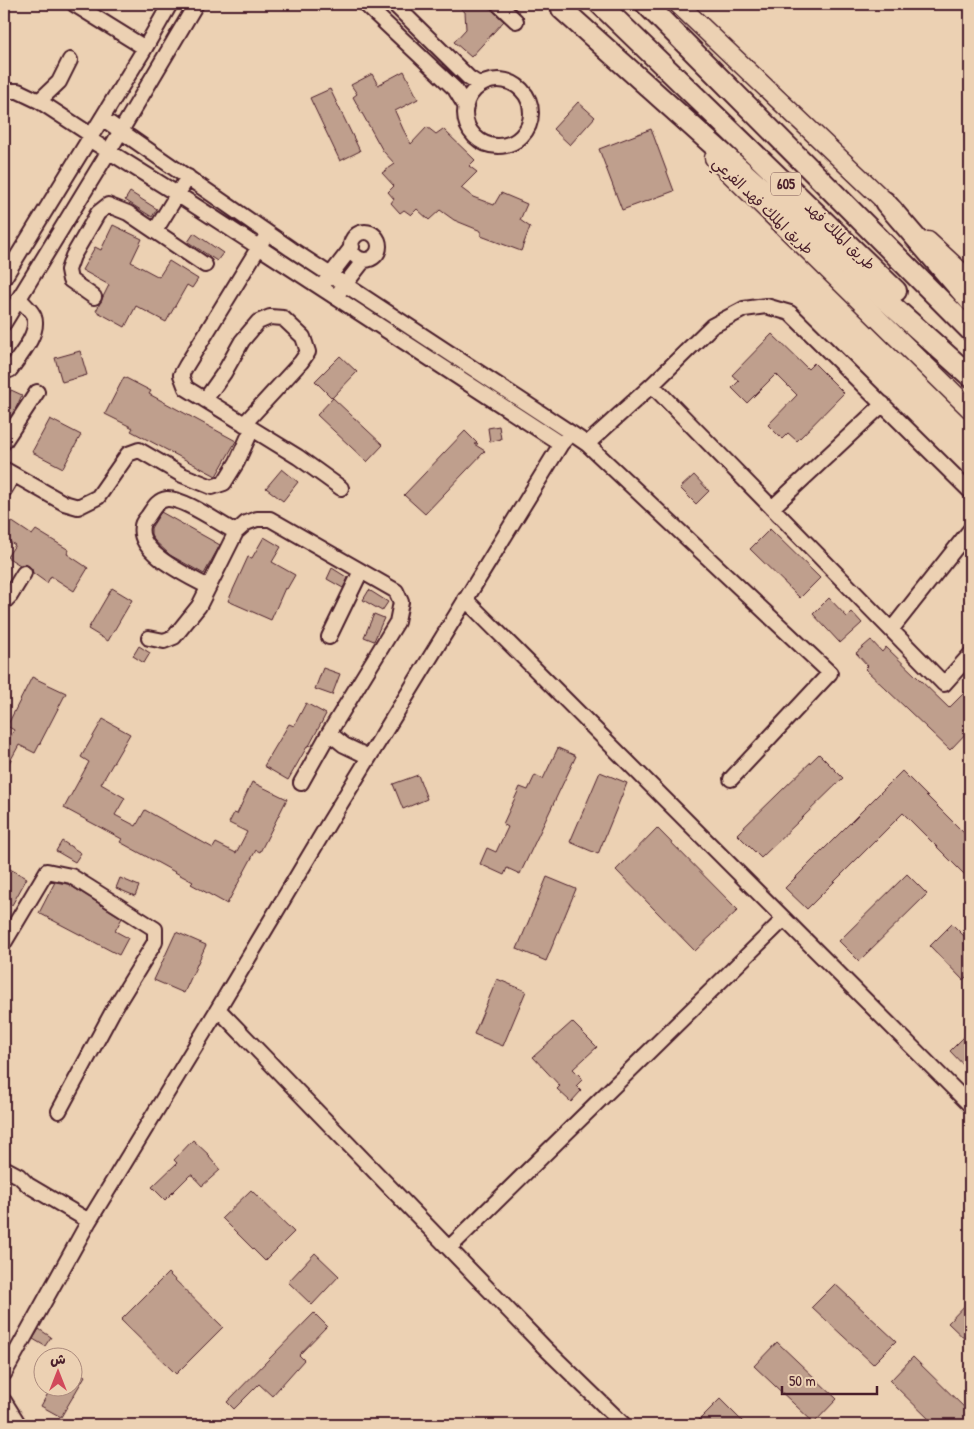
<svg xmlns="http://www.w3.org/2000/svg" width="974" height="1429" viewBox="0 0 974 1429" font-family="'Patrick Hand','Playpen Sans Arabic',sans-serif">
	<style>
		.building { fill: #bf9f8d; stroke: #4a1f2b }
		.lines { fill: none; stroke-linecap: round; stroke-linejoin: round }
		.minor-casing { stroke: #4a1f2b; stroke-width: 18 }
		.major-casing { stroke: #4a1f2b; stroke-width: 21 }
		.highway-casing { stroke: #4a1f2b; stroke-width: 24 }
		.minor { stroke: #ecd1b3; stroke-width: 14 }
		.major { stroke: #ecd1b3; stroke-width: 18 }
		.highway { stroke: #ecd1b3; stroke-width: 20 }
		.labels { text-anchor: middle; stroke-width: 4; stroke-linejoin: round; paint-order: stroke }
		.shield { fill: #ecd1b3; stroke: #7b5454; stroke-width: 1 }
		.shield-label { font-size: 14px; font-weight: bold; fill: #4a1f2b }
		.street-label { font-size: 15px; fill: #4a1f2b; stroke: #ecd1b3 }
	</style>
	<rect width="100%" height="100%" fill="#ecd1b3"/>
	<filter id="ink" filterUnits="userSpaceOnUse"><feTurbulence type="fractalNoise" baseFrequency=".02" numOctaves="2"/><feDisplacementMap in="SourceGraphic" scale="10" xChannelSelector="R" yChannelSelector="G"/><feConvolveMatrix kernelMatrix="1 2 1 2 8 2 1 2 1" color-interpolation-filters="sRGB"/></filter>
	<g filter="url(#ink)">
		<path class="building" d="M455 4H488L492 10 504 21 471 57 454 42 466 29 465 12Z
			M404 71 418 99 395 111 403 129 411 144 427 127 436 134 443 129 475 160 469 166 477 172 461 188 473 197 494 205 501 193 527 204 520 220 530 227 521 251 481 236V231L454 220 440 210 429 220 417 209 411 215 404 210 400 213 391 203 394 199 388 192 394 186 382 173 395 164 383 151 353 97 357 94 351 85 372 74 378 85Z
			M330 89 360 151 340 161 310 98Z
			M578 102 595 117 570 145 553 129Z
			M651 129 674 191 622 210 599 149Z
			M130 192 157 209 152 217 125 200Z
			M113 225 142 239 131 262 159 277 169 261 198 279 192 288 187 285 166 322 136 306 125 327 96 311 109 285 82 270 95 247 101 250Z
			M194 233 223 253 217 261 188 242Z
			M772 334 808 369 814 363 844 393 797 441 788 433 782 439 768 425 797 395 776 374 747 403 732 388 739 381 732 375Z
			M80 351 87 375 62 382 55 358Z
			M340 356 357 372 332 398 315 381Z
			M124 377 151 391 149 394 236 441 216 476 131 431 133 428 105 414Z
			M11 390 22 395 15 410 4 426V405Z
			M333 398 383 445 367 462 317 415Z
			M50 419 81 435 63 468 32 452Z
			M499 426 501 439 490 442 488 428Z
			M465 431 478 444H474L485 451 425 514 404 495Z
			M282 469 298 482 283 501 266 488Z
			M694 475 709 491 696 504 680 488Z
			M161 512 220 545 204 574 170 555 154 540 151 534V528Z
			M11 521 32 535 36 530 69 550 67 554 88 568 74 591 51 576 47 583 33 573 32 569 29 566 25 564 20 565 7 557 15 545 4 538V532Z
			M770 529 820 578 800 598 750 549Z
			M264 537 281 547 272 562 295 575 287 589 285 588 271 620 228 601 248 557 252 558Z
			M332 568 348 578 343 588 327 579Z
			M112 588 132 600 108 641 88 629Z
			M369 590 388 602 382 611 363 600Z
			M829 598 847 617 852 612 862 623 840 643 813 614Z
			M374 614 384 618 374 641 364 637Z
			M871 640 882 652 886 647 949 708 970 687V729L950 750 865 669 868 666 856 653Z
			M139 646 150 653 144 663 133 656Z
			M323 668 340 674 332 695 315 689Z
			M32 677 66 693 35 753 19 745 4 772V749L14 730 7 726Z
			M306 703 326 714 309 746 308 745 288 780 264 766 289 724 294 726Z
			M103 719 130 734 101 784 125 798 115 815 136 826 145 810 213 848 216 843 236 853 247 832 229 823 234 813 237 814 252 782 287 799 260 852 256 850 227 904 191 884 193 882 120 842 122 839 64 808 89 762 81 757Z
			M558 748 576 756 520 874 507 868 504 875 480 864 487 848 496 852 508 827 503 824 520 787 528 790 535 775 543 779Z
			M819 754 843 778 761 858 737 834Z
			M902 771 970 839V880L903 813 807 909 785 888Z
			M600 772 627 783 598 854 570 842Z
			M418 775 427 799 403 809 393 784Z
			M657 828 738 910 695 951 616 870Z
			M62 841 81 853 75 862 56 851Z
			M4 866 27 878 12 905 4 900Z
			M907 874 927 894 859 961 839 941Z
			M547 877 576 889 546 961 517 949Z
			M120 878 139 886 135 896 116 888Z
			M55 882 68 884 122 918 115 931 128 938 119 955 39 913Z
			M952 924 970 942V973L963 980 930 946Z
			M176 932 206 945 184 993 154 980Z
			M497 979 526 991 503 1046 474 1034Z
			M572 1022 597 1047 573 1069 583 1079 576 1086 581 1091 571 1102 557 1089 560 1086 533 1057Z
			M970 1031V1072L950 1051Z
			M193 1140 210 1156 209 1157 220 1170 202 1186 192 1175H190L165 1200 152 1187 177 1163 174 1160Z
			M251 1190 294 1232 265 1261 222 1218Z
			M315 1253 339 1276 312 1305 288 1282Z
			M168 1273 223 1327 176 1374 121 1320Z
			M835 1284 896 1341 873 1364 812 1307Z
			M970 1300V1344L948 1323Z
			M314 1313 327 1326 299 1355 304 1360 272 1396 259 1384 234 1409 227 1402Z
			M39 1329 51 1337 45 1346 33 1339Z
			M777 1342 837 1399 814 1423 754 1366Z
			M913 1357 970 1413V1420L965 1425H935L890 1381Z
			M72 1369 85 1376 61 1417 41 1406 52 1386H72Z
			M720 1399 746 1425H694Z"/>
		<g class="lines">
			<defs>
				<path id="minor" d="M74 4 145 48
					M365 4 455 89 466 107
					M394 4 469 78 480 85
					M498 4 516 21
					M465 113a33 33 0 1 1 66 0a33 33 0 1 1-66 0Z
					M4 91H18L39 101 91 135
					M39 101 59 82 70 60
					M102 118 291 249 571 433
					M89 139 177 194 561 444
					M155 231 188 177
					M351 246a14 14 0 1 1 28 0a14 14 0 1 1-28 0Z
					M262 242 186 366 181 375 186 388 298 457 341 488
					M4 278 145 48 170 4
					M325 282 352 247
					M340 291 364 260
					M94 297 70 280 68 270 73 256 98 213 108 205 128 213 205 265
					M4 323 109 151 196 4
					M10 370C19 357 40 333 34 317 32 310 23 304 19 298
					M652 385 944 684 970 655
					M205 400 224 373 242 341 258 322 270 317 283 318 303 337 308 352 301 362 244 424
					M4 442 37 392
					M587 444 830 673 731 779
					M4 469 64 503 78 507 98 497 128 454 139 450 182 475 212 487 224 483 237 462 252 429
					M4 490 13 475
					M772 508 883 404
					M208 587C189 576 136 553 142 526 142 522 146 519 148 516 153 509 157 500 167 499 184 498 220 524 236 532
					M465 599 970 1105
					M4 602 10 596 24 573
					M891 630 970 530
					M329 637 361 571
					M149 638 164 641 174 637 199 606 236 532 246 523 257 519H270L396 591 401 602 397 622 329 733 344 745 369 757
					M301 783 329 733
					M4 943 47 871 71 876 155 929V942L114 1009 59 1111
					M218 1009 546 1349 624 1425
					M4 1168 19 1176 28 1185 89 1221
					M449 1248 784 919
					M4 1374 89 1221 218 1009 330 821 561 444 571 433 587 444 652 385 712 326 744 309 766 306 790 313 970 491
					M4 1401 19 1425"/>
				<path id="major" d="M678 4 894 210
					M714 158 970 409
					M928 241 970 280"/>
				<path id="highway" d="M600 4 896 291
					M646 4 970 330
					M562 9 970 376
					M885 202 970 301"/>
			</defs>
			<use href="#minor" class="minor-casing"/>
			<use href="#major" class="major-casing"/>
			<use href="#highway" class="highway-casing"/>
			<use href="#minor" class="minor"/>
			<use href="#major" class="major"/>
			<use href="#highway" class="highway"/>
		</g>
	</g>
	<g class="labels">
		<rect class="shield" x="771" y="172.5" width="30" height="23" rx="4"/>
		<g class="shield-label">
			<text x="786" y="189">605</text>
		</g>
		<g class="street-label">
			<text transform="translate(763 206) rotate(44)" y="5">طريق الملك فهد الفرعي</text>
			<text transform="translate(840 236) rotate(44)" y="5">طريق الملك فهد</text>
		</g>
	</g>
	<rect width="974" height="1429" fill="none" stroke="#ecd1b3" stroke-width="20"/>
	<rect x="10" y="10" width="954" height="1409" fill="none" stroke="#4a1f2b" stroke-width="2" filter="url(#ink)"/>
	<g transform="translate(58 1372)"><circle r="24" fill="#ecd1b3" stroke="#ab8a7d"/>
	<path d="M0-4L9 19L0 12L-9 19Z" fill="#d1495b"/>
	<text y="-8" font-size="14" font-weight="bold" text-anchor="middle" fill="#4a1f2b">ش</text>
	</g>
	<path d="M782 1386v8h95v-8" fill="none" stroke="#4a1f2b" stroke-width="2.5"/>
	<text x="789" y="1386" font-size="15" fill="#4a1f2b" stroke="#ecd1b3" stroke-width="4" paint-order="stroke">50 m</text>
</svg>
